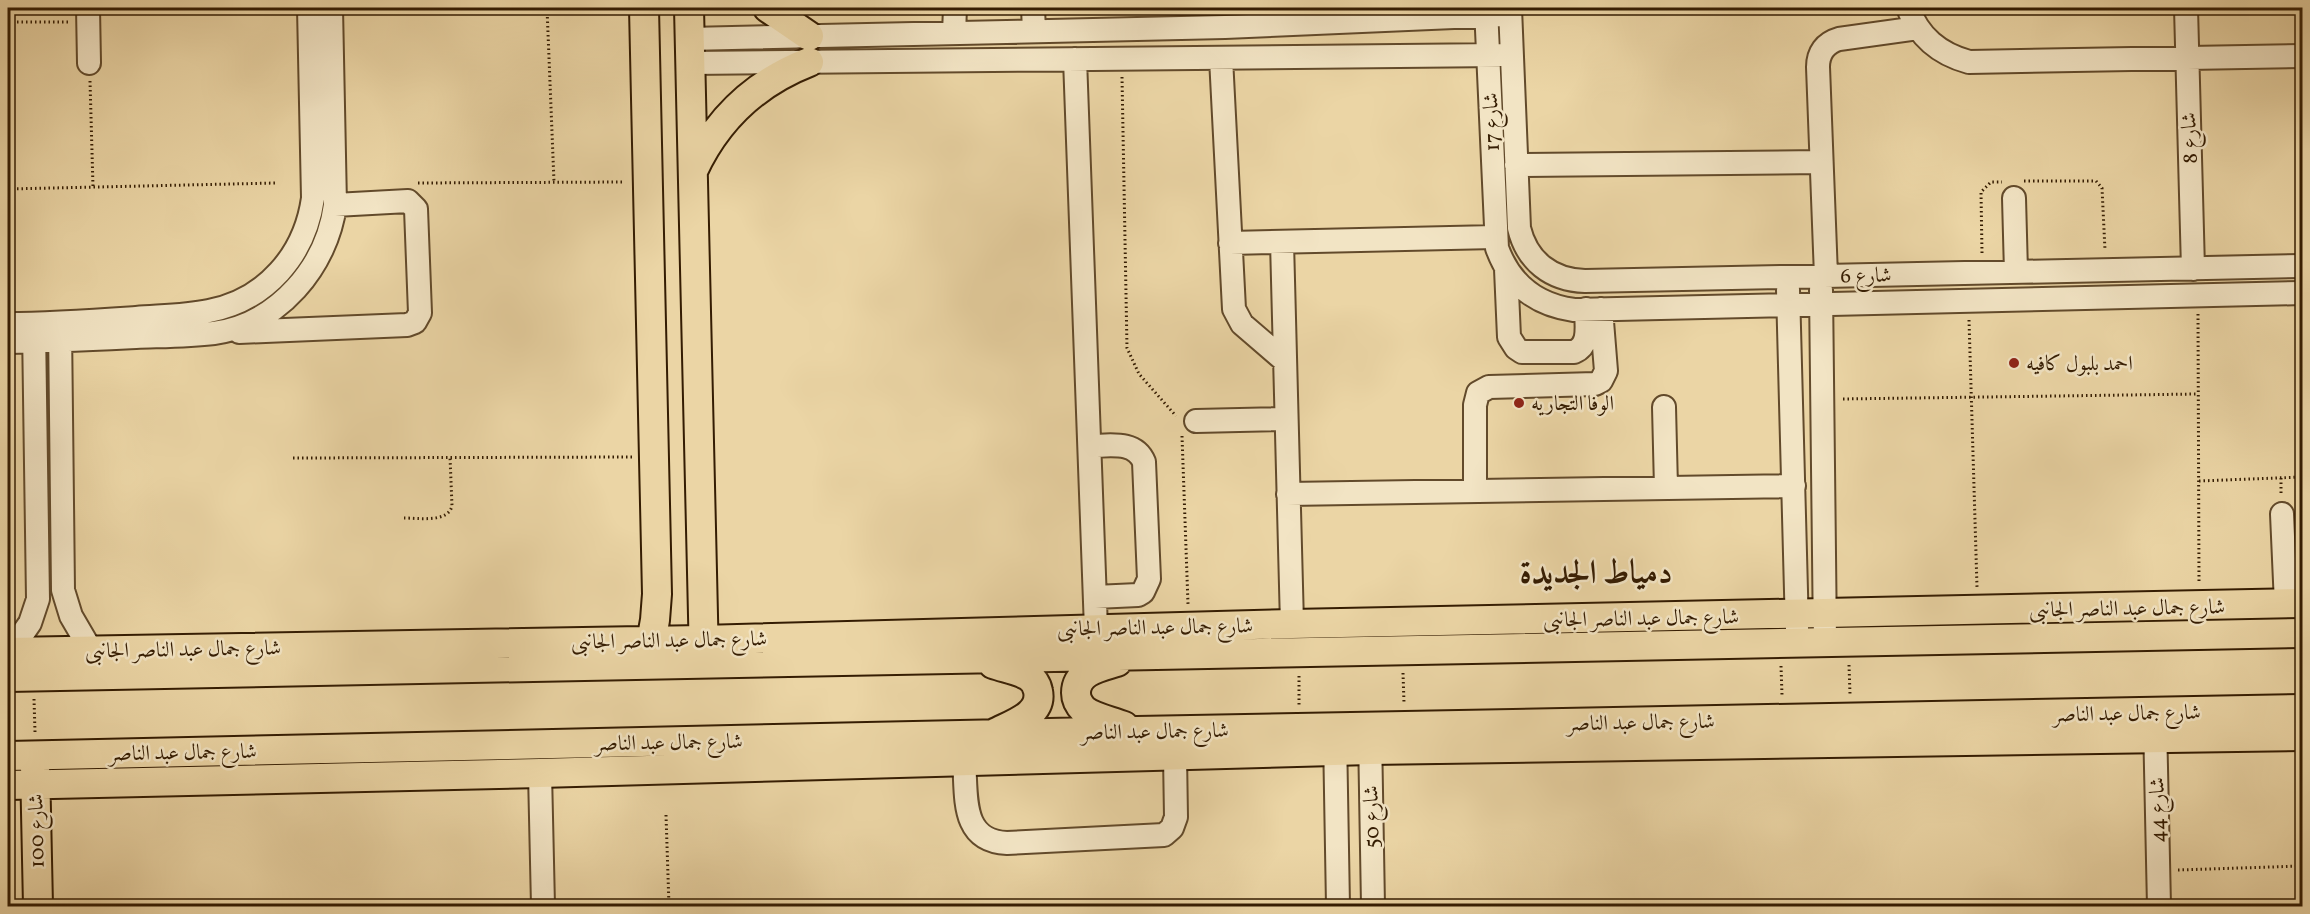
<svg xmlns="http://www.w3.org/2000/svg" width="2310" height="914" viewBox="0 0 2310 914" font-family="Vollkorn,Amiri,serif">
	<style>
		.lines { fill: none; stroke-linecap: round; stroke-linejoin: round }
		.minor-casing { stroke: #624a2b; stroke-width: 26 }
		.major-casing { stroke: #341c02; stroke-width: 32 }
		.path { stroke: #341c02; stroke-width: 3; stroke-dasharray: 1.5 3; stroke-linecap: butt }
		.minor { stroke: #f2e4c4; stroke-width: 22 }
		.major { stroke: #ebd5a5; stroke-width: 28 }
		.poi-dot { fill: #8f2418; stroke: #f2e4c4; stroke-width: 2 }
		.labels { text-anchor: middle; stroke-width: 5; stroke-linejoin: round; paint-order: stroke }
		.street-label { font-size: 21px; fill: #341c02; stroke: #f2e4c4 }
		.poi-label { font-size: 21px; fill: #341c02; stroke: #f2e4c4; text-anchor: start }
		.town-label { font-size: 33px; font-weight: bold; fill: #341c02; stroke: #f2e4c4 }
	</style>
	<rect width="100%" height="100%" fill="#ebd5a5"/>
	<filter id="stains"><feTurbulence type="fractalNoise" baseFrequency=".00333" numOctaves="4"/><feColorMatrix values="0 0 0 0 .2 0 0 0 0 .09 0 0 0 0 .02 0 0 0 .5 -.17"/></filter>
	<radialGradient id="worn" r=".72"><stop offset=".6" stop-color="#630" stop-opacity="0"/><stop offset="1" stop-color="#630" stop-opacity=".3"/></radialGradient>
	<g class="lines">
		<defs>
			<path id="minor" d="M88 8 89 63
				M1033 8 1034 31
				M1486 8 1497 248C1510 284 1536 305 1574 310L2302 293
				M1510 8 1519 228C1527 261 1551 280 1585 281L2302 266
				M1908 8C1919 37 1939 54 1969 62L2302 56
				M2186 8 2193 269
				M954 33 955 8
				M689 39 1225 27 1500 15
				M1221 58 1234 309 1242 324 1285 361
				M1075 59 1096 629
				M690 63 1501 55
				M1516 165 1821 162
				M2014 198 2016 272
				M1282 242 1292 624
				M1230 243 1495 237
				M1506 269 1509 337 1516 348 1522 352H1574C1591 345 1586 325 1586 309
				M1826 276 1818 67C1818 53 1825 43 1839 39L1918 28
				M1788 290 1797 629
				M1821 290 1825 642
				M8 324C51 324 93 321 136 318 160 316 185 316 209 311 266 300 305 255 313 198L309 8
				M60 327 63 590 71 616 92 652
				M239 332 407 325 415 322 420 313 416 209 408 201 335 205
				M8 342C51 341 93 339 136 337 162 336 189 336 214 333 279 324 327 266 335 205L331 8
				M1664 407 1666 488
				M1196 421 1286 419
				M1090 446C1109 446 1135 440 1144 462L1149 579 1143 592 1138 595 1095 597
				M1475 491V405L1478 393 1489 387 1595 384 1601 381 1606 371 1601 309
				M1288 494 1794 486
				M2282 514 2286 604
				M10 652 30 623 38 599 34 328
				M2155 722 2159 906
				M1370 734 1373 906
				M1335 735 1338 906
				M964 761C967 796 960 841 1007 843L1164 835 1172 828 1176 817 1175 756
				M540 773 543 906"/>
			<path id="major" d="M644 8 657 594 655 620 648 659
				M689 8 704 659
				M768 8 809 36
				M693 171C717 119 755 83 809 62
				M8 652 702 640 1292 624 2302 603
				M1117 662C1101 667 1076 671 1076 693 1076 700 1080 706 1084 710 1094 718 1112 721 1124 726
				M993 664C1004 668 1018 670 1028 676 1033 679 1037 685 1038 691 1043 715 1012 724 995 733
				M8 677 2302 633
				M8 756 1137 731 2302 709
				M35 765 38 906
				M8 785 540 773 1370 750 2302 736"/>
		</defs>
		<use href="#minor" class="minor-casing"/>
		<use href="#major" class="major-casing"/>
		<path class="path" d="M547 8 554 182
			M8 22H69
			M1122 77 1127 348 1139 374 1176 416
			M90 81 93 187
			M2024 181H2096L2102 188 2105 250
			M418 183 624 182
			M8 189 276 183
			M1982 253 1981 192 1991 182H2002
			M2198 314 2199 583
			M1969 320 1977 587
			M1843 399 2198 394
			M1182 436 1188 604
			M293 458 633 457
			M2281 478V494
			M2199 481 2302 477
			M404 518C418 518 448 523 452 506L450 457
			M1849 665 1850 694
			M1781 666 1782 695
			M1403 673 1404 703
			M1299 676V705
			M34 699 35 732
			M666 815 669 906
			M2178 870 2302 866"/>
		<use href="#minor" class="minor"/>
		<use href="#major" class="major"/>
	</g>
	<g class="poi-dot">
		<circle cx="2014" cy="363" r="6"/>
		<circle cx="1519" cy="403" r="6"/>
	</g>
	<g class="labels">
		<g class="street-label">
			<text transform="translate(1491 122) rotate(-92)" y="7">شارع 17</text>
			<text transform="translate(2189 138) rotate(-92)" y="7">شارع 8</text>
			<text transform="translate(1866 275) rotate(-1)" y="7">شارع 6</text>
			<text transform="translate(2127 608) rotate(-1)" y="7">شارع جمال عبد الناصر الجانبى</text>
			<text transform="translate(1641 618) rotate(-1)" y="7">شارع جمال عبد الناصر الجانبى</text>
			<text transform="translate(1155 627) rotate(-1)" y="7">شارع جمال عبد الناصر الجانبى</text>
			<text transform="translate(669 640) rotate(-1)" y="7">شارع جمال عبد الناصر الجانبى</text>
			<text transform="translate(183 649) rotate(-1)" y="7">شارع جمال عبد الناصر الجانبى</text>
			<text transform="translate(2127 713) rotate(-1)" y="7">شارع جمال عبد الناصر</text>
			<text transform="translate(1641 722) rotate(-1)" y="7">شارع جمال عبد الناصر</text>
			<text transform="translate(1155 731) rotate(-1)" y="7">شارع جمال عبد الناصر</text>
			<text transform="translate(669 742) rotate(-1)" y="7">شارع جمال عبد الناصر</text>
			<text transform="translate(183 752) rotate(-1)" y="7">شارع جمال عبد الناصر</text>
			<text transform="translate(2157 810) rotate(-91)" y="7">شارع 44</text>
			<text transform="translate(1371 817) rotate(-91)" y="7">شارع 50</text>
			<text transform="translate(36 831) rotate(-91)" y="7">شارع 100</text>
		</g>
		<g class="poi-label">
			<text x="2026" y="370">احمد بلبول كافيه</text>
			<text x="1531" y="410">الوفا التجاريه</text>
		</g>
		<g class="town-label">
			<text x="1596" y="583">دمياط الجديدة</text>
		</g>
	</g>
	<rect width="2310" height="914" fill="none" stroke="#ebd5a5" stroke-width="30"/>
	<rect x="9" y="9" width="2292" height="896" fill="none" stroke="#341c02" stroke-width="3"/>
	<rect x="15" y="15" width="2280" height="884" fill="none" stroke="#341c02" stroke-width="1.5"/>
	<rect width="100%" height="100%" filter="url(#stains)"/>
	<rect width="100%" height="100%" fill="url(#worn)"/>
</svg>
